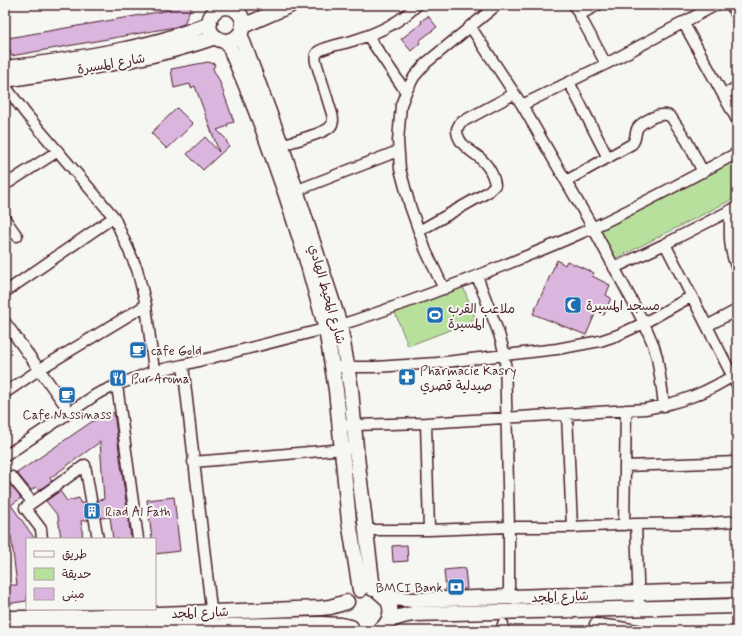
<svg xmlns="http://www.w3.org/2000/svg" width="742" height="636" viewBox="0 0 742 636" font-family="Mynerve,'Playpen Sans Arabic',sans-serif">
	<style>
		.green { fill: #b7e09c; stroke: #808064 }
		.building { fill: #dab5de; stroke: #4a1f2b }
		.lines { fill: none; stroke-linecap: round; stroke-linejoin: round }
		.street-casing { stroke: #4a1f2b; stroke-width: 13 }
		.secondary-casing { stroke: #4a1f2b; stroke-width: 17 }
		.street { stroke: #f6f6f2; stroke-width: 10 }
		.secondary { stroke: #f6f6f2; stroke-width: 14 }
		.labels { text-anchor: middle; stroke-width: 4; stroke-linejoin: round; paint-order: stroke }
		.street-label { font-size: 13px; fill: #4a1f2b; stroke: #f6f6f2 }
		.poi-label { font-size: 13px; fill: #4a1f2b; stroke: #f6f6f2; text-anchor: start }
	</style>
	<rect width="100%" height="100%" fill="#f6f6f2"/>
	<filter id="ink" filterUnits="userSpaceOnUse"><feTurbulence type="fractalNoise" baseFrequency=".025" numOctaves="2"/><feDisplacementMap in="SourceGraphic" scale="8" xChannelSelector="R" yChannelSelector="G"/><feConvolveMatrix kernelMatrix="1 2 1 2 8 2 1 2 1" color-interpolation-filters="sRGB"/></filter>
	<g filter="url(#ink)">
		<path class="green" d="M737 158V197L615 259 599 228Z
			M462 284 476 320 408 346 394 310Z"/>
		<path class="building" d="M172 5H192L184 24 175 27 11 56 8 38 170 10Z
			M428 16 437 27 419 41 420 43 411 51 401 39 422 23 421 21Z
			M208 62 215 64 213 69 219 80 234 122 227 124 228 126 217 130 227 140 226 141 229 146 203 170 187 154 205 137 219 152 195 86 191 88 190 84 174 88 171 69Z
			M177 108 193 124 167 149 151 133Z
			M557 260 565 265 567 261 594 273 592 276 610 285 606 295 611 298 604 315 596 312 586 335 533 314Z
			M106 412 114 413 131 539H113L110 517 101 518 98 500 104 499 100 442 50 478 52 481 39 490 36 487 31 490 17 473Z
			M7 480 21 498 11 505 35 539H27V601L5 604V585H17L11 536 5 528V481Z
			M60 491 67 501 79 498 80 503H85L88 520 81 521 83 539H61L58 516 46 501Z
			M174 497 180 551 155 554V539H152L147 500Z
			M407 545 408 561 393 562 392 546Z
			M465 568 467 589 446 590 444 570Z"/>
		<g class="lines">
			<defs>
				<path id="street" d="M574 5 606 64
					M731 5 737 16
					M579 15 598 5
					M683 22 737 120
					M470 26 522 105 593 228 644 323 653 344 657 357 662 389 664 406
					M368 36 406 92
					M569 82 608 158
					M5 84 8 90 26 114 114 217 137 269 146 305 154 371
					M723 95 737 87
					M522 105 606 64 716 5
					M275 147C286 143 325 134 331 126 334 122 333 118 332 114L316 62C315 58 315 54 319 51 329 46 342 44 352 41 375 34 400 23 417 5
					M566 181 632 144C636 140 635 134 637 129 640 123 655 115 662 115 666 114 668 115 671 117L687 141 703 172
					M5 185 58 151
					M290 193 398 151
					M730 211C730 233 728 248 737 269
					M5 219 17 236
					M419 231 488 192 495 185C493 170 484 160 472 152 467 148 461 144 459 138 457 135 457 132 457 129L460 123 514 94
					M665 244 737 385
					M614 268 665 244 737 207
					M477 276 499 334 505 355 509 527V597
					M444 289 426 251 410 206 400 169 398 141 401 105 406 92 414 77 426 63 497 5
					M5 292 114 217
					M5 322 70 412
					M707 326 737 310
					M183 365 213 626
					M333 367H375L437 363 557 349 600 341 618 335 644 323 692 296
					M117 385 138 539
					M5 393 40 369 146 305
					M567 414 572 527
					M426 423 429 530
					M340 426 354 425 426 423 645 409C680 403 707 393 737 373
					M5 456 97 394 117 385 154 371 183 365 340 325C395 308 449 287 502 266 532 254 562 242 592 228 641 205 689 179 737 153
					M193 462 356 448
					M625 466 737 462
					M12 477 32 502
					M636 524 639 608
					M624 525 626 410
					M366 530H429L509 527H572L636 524 707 523 737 521
					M42 539 41 529 25 508 85 465 98 539
					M595 624 614 626 642 631
					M502 631 503 624"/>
				<path id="secondary" d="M209 24a17 17 0 1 1 34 0a17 17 0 1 1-34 0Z
					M243 26 291 5
					M240 34 281 144 340 325 351 389 356 448 373 589
					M227 41 246 86 262 127 286 195 306 258 326 329 336 390 349 521 360 590
					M5 68C42 64 79 58 116 51 150 44 178 37 210 23
					M5 80C76 69 148 61 216 37
					M384 595 393 598 412 600 737 590
					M5 618H48L321 608 330 607 347 602
					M388 622C397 617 404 615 413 614L737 606
					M5 629 52 630 321 624 341 625 351 627
					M379 631C393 621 395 603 380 593"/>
			</defs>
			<use href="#street" class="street-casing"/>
			<use href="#secondary" class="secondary-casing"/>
			<use href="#street" class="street"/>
			<use href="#secondary" class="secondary"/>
		</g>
	</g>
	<defs>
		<symbol id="mosque-square" viewBox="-11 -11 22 22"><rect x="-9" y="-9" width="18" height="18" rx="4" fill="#1f6fb2" stroke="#f6f6f2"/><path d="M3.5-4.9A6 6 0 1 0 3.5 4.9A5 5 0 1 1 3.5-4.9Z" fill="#fff"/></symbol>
		<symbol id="stadium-square" viewBox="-11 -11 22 22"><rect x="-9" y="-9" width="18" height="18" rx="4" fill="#1f6fb2" stroke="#f6f6f2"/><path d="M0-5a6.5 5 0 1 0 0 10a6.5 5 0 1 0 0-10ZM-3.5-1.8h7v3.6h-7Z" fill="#fff"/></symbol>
		<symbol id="cafe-square" viewBox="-11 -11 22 22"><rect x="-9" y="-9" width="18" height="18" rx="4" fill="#1f6fb2" stroke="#f6f6f2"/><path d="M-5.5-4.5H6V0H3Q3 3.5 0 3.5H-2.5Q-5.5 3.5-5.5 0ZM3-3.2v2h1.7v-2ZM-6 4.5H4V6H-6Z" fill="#fff"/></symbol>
		<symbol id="pharmacy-square" viewBox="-11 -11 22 22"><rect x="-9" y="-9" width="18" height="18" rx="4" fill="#1f6fb2" stroke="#f6f6f2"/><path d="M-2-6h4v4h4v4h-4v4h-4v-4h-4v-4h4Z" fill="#fff"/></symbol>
		<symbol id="restaurant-square" viewBox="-11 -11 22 22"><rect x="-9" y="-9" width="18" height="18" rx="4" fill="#1f6fb2" stroke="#f6f6f2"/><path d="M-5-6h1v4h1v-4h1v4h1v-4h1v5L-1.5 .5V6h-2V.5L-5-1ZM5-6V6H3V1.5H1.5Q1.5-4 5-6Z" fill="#fff"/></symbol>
		<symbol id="building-square" viewBox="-11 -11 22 22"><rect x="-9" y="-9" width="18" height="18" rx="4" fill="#1f6fb2" stroke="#f6f6f2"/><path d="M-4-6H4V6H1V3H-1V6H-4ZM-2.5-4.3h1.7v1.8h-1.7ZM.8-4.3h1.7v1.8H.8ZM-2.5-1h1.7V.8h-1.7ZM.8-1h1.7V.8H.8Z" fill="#fff"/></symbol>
		<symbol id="bank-square" viewBox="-11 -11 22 22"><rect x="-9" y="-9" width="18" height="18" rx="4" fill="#1f6fb2" stroke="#f6f6f2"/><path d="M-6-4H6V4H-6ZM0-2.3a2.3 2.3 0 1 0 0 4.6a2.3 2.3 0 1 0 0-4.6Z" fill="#fff"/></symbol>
	</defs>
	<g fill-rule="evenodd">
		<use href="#mosque-square" x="563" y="295" width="20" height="20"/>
		<use href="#stadium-square" x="425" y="305" width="20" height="20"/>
		<use href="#cafe-square" x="128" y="340" width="20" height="20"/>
		<use href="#pharmacy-square" x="397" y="367" width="20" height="20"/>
		<use href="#restaurant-square" x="108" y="368" width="20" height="20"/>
		<use href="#cafe-square" x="57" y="385" width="20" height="20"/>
		<use href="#building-square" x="82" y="501" width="20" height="20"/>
		<use href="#bank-square" x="446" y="577" width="20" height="20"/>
	</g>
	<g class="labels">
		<g class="street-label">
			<text transform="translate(111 63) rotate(-10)" y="5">شارع المسيرة</text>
			<text transform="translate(328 294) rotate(74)" y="5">شارع المحيط الهادي</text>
			<text transform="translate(560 596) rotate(-2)" y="5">شارع المجد</text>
			<text transform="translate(200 612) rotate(-2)" y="5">شارع المجد</text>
		</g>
		<g class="poi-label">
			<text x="586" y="310">مسجد المسيرة</text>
			<text x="448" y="313">ملاعب القرب<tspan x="448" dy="15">المسيرة</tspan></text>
			<text x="151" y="355">cafe Gold</text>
			<text x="420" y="375">Pharmacie Kasry<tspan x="420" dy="15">صيدلية قصري</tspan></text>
			<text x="131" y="383">Pur Aroma</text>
			<text x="67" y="419" text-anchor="middle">Cafe Nassinass</text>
			<text x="105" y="516">Riad Al Fath</text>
			<text x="443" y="592" text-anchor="end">BMCI Bank</text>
		</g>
	</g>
	<rect width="742" height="636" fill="none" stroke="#f6f6f2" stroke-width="20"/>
	<rect x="10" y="10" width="722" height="616" fill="none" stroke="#4a1f2b" stroke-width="1.5" filter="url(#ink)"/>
	<rect x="26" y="538" width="130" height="72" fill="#f6f6f2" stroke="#b1a0a2"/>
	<rect x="34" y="551" width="20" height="6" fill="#f6f6f2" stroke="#b1a0a2"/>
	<text x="62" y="558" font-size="12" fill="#4a1f2b">طريق</text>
	<rect x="34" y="568" width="20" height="12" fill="#b7e09c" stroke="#b1a0a2"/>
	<text x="62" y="578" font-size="12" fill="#4a1f2b">حديقة</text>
	<rect x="34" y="588" width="20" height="12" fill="#dab5de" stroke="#b1a0a2"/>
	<text x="62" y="598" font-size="12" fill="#4a1f2b">مبنى</text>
</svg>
